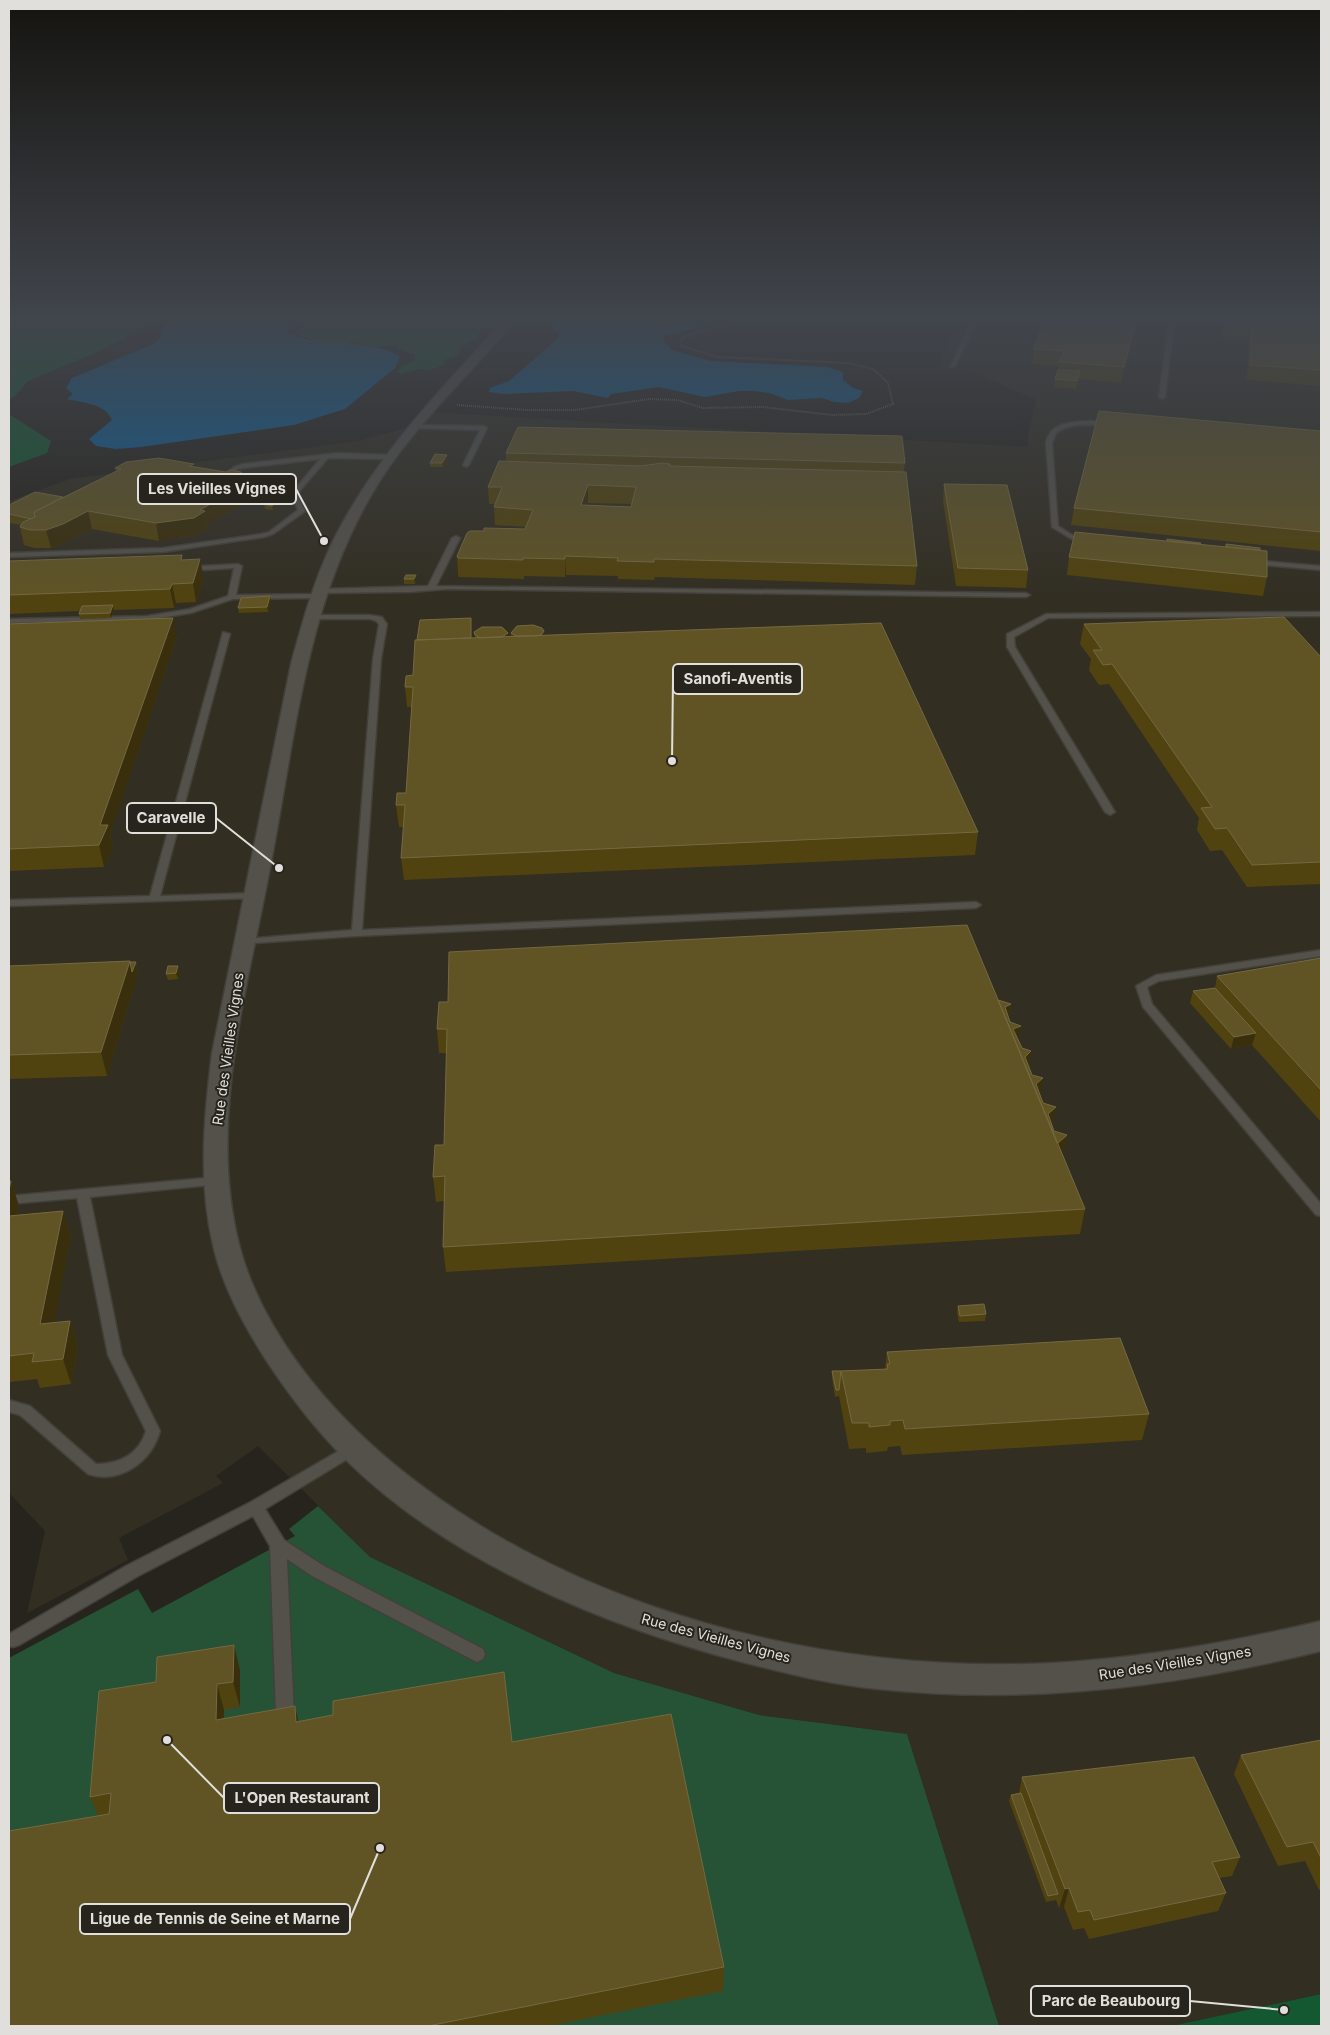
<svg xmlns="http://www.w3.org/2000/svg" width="1330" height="2035" viewBox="0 0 1330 2035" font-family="Inter,sans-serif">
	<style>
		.built { fill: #322e22 }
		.green { fill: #265336 }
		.forest { fill: #135830 }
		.water { fill: #0b609a }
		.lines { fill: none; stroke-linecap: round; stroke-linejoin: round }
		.lane-casing { stroke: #42403b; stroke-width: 3 }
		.street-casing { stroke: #42403b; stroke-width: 3 }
		.path { stroke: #65635d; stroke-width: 2; stroke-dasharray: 1 1; stroke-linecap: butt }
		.lane { fill: #54514a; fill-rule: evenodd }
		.street { fill: #54514a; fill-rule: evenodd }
		.wall { fill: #51430f; fill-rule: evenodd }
		.shaded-wall { fill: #3a2f0c }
		.building { fill: #605425; stroke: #746942; fill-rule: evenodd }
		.labels { text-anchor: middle; stroke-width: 4; stroke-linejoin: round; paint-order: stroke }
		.street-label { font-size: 14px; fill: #e1dfdb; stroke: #27241e }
		.leader { fill: none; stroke: #e1dfdb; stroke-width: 2 }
		.callout-dot { fill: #e1dfdb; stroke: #27241e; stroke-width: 2 }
		.callout { fill: #27241e; stroke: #e1dfdb; stroke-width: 2 }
		.callout-label { font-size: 15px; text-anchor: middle; font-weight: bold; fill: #e1dfdb }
	</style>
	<rect width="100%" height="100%" fill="#27241e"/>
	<path class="built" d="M961 315H1321V1994L1171 2026H999L907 1734 759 1715 614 1673 370 1557 258 1446 216 1476 223 1483 119 1538 128 1560 27 1613 45 1531 9 1493V501L70 479 358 441 414 426 427 412 1028 447V436L1036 400 969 370 937 368Z"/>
	<path class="green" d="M318 1506 370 1557 614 1673 759 1715 907 1734 999 2026H9V1658L138 1589 152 1613 295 1536 289 1529Z"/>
	<path class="forest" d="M9 315H169L97 352 28 381 15 396 9 400Z
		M324 315H501L498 318 500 320 495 322 497 327 479 330 483 332 477 335V338L459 348 461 351C456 360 448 356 442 362L446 364 430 370 420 369 401 374 396 372 400 370 401 366 415 361 414 354 398 349V346C386 345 377 349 364 347L368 344 353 342 339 345 328 344 300 335 298 332 318 321V317Z
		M9 414 51 441 47 453 9 467Z
		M1321 1994V2026H1171Z"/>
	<path class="water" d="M193 315H306L287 329 288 333C298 337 308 340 319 342 346 346 375 342 400 356L395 368 345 409 294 425 141 447 116 449 96 446 89 439 112 420C105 403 83 403 67 399L73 394 66 388 72 378 151 345 160 338 164 325Z
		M555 315H711L705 319 693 321 701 327 664 336 663 340 672 350 711 361 828 367 843 372V380L853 388 863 391 859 398 848 403 834 402 822 398 788 400 770 393 755 391H739L705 397 659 387 611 394 608 398 573 391 504 394 489 392 490 388 509 381 555 341 560 334 555 331 554 327 545 323Z
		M828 315H884L883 319C861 324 849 326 828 315Z"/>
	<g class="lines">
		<defs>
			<path id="lane" d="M975 315H980L955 366 950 367Z
				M1170 315H1175L1165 397 1162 399 1159 397Z
				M1090 421 1110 422 1113 424 1110 426C1093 425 1070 422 1056 433L1052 443 1058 526 1074 536 1091 540V544H1088L1070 538 1052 527 1046 443C1050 422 1072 422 1090 421Z
				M412 425 484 426 487 428 469 465 466 467 463 465 480 430 414 428 411 426Z
				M338 453 390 455 393 457 390 459 328 458 297 494 305 511 304 512 273 534 264 537 163 552 9 557V553L163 548 261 534 269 532 298 510 291 494 292 492 225 480 223 479V477L234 467 243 464ZM320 459 295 489 230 477 238 469 244 468Z
				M456 536 460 538 436 586 1026 593 1030 595 1026 597 447 589 410 592 319 593 315 591 319 589 428 586 452 538Z
				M1250 560 1321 566V570L1253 564H1250Z
				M238 564 242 566 236 595 318 594 322 596 318 598 233 599 191 613 147 620 9 623V619L147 616 190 609 228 596 234 568 187 571H184V567Z
				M1321 612V616L1048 618 1014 637 1015 647 1115 812 1110 815 1105 812 1007 647V634L1046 614Z
				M308 615H370L382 617 387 624 381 659 362 930 976 902 981 905 976 908 357 936 241 944 240 942 245 939 352 930 373 659 379 624 376 621 370 619H311L307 617Z
				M223 632 230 634 160 896 254 893 258 894 259 896 258 898 9 906V900L150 896Z
				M1321 950V956L1159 981 1147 987 1152 1004 1321 1204V1216L1316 1215 1143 1007 1136 986 1156 975Z
				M216 1177 220 1178 222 1181 220 1184 90 1197 122 1355 160 1431C152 1461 120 1485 88 1474L20 1415 9 1412V1400L30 1406 96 1464C120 1464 139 1454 146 1431L108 1355 77 1198 9 1204V1196Z
				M354 1442 359 1444 362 1448 359 1452 265 1509 284 1540 324 1566 483 1649 485 1654 483 1659 477 1662 471 1659 312 1576 287 1559 294 1717 291 1723 285 1725 279 1723 276 1717 270 1546 253 1516 138 1576 19 1645 13 1647 9 1646V1634L126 1566 251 1502Z"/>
			<path id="street" d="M509 315H520C474 370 420 419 381 479 306 596 296 735 270 868 247 992 207 1123 240 1248 263 1333 329 1411 396 1466 575 1612 825 1674 1053 1663 1144 1658 1233 1642 1321 1621V1651C1176 1687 1027 1705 878 1689 833 1685 789 1674 746 1663 606 1627 449 1562 345 1459 315 1429 289 1395 266 1360 244 1325 222 1286 213 1245 198 1181 204 1117 212 1053L291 664C304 616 318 566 343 522 387 443 449 381 509 315Z
				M1265 315 1321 316V322L1270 318Z"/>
		</defs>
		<use href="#lane" class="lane-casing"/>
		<use href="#street" class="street-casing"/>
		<path class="path" d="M113 315 140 322
			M318 315 296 333 319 341 366 345
			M457 405 527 410H575L649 399 677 400 703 408 763 407 832 415 866 414 893 404 888 383 873 369 848 363 718 357 681 346 680 340 686 336 735 323 742 318 760 315"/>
		<use href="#lane" class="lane"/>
		<use href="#street" class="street"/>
	</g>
	<path class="wall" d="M1037 315H1139L1121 383 1079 379 1076 389 1054 387 1055 379 1059 366 1032 364 1034 349 1045 322H1043Z
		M1225 315H1288V322L1298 323 1299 320 1321 319V386L1247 380 1249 340 1221 338Z
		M1321 431V551L1071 525 1074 508Z
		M506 453 905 463 904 471 917 566 915 585 655 577 654 580 618 579V576L566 575 565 577 524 576V579L459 577 458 575 457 556 525 529 526 527 495 525 494 507 495 504H489L488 487 506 462ZM588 503 632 504 631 507 587 505Z
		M447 459 443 467H430V463Z
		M194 467 251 500 207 525 208 529 197 535 159 541 92 529 67 542 51 548H34L24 545 20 527 21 525 9 523V505L63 497 116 471 115 468Z
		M944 484 1028 570 1026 588 956 586 943 501Z
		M276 503 277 508 273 510 265 509 264 504Z
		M1167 541 1225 547 1226 544 1260 550 1267 577 1263 596 1067 575 1069 557Z
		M183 560 204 578 196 602 176 603 174 608 114 610 111 618 80 619 79 614 80 611 9 614V562Z
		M406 575 416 580 415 584H404V579Z
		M270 596 271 601 268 612 239 613 238 608Z
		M9 624 177 637 110 833 113 847 104 867 9 871Z
		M1084 624 1321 657V884L1247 887 1222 850 1210 851 1197 830 1199 818 1109 684 1099 685 1089 670 1091 659 1080 644Z
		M471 628V638H475L474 632 509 637H511V633L544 635 978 832 975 855 404 880 401 858 404 827H399L396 805 406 793 412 707H407L405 687 413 675Z
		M1321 958V1122L1252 1045 1231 1049 1190 1003 1193 991 1215 988 1217 976Z
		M136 962 138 974 107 1076 9 1079V966Z
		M180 972 178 979 168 980 166 974Z
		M998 1000 1011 1004 1009 1016H1008L1019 1038H1017L1029 1064 1028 1065 1032 1075 1041 1091 1039 1092 1043 1103 1054 1120 1051 1122 1054 1131 1067 1135 1065 1148 1061 1151 1085 1209 1080 1234 446 1272 443 1247 444 1201 436 1202 433 1177 444 1145 447 1053H439L437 1029Z
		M9 1181H11L19 1206 17 1215 63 1211 71 1236 54 1323 70 1321 78 1347 71 1384 40 1388 37 1379 9 1382Z
		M958 1306 986 1314 985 1321 959 1322 957 1313Z
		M887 1352 1149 1414 1142 1440 902 1455 900 1446 888 1447 887 1451 866 1453V1448L849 1449 839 1396 835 1397 832 1378V1371L885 1369Z
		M240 1670V1707L224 1710V1719L295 1706 298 1721 512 1742 724 1967 723 1991 549 2026H9L98 1816 90 1797 156 1682Z
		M1321 1740V1890H1319L1305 1861 1278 1866 1234 1774 1241 1755Z
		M1022 1777 1240 1857 1232 1876 1219 1878 1226 1893 1218 1911 1089 1939 1084 1928 1073 1930 1064 1907 1059 1908 1056 1900 1046 1902 1009 1801 1011 1795 1019 1793Z"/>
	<path class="shaded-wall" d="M1138 315H1139L1138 320 1121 383 1124 367Z
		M447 455V459L443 467 442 463Z
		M249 482 251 500 207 525 208 529 197 535 159 541 156 523 200 510Z
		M588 485V503L581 523V505Z
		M276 503 277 508 273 510 272 506Z
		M88 511 92 529 67 542 51 548 46 530Z
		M565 556 566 575 565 577Z
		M200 559 204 578 196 602 193 583Z
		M416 575V580L415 584 414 579Z
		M172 584 176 603 174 608 170 589Z
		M270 596 271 601 268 612 267 607Z
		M113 605 114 610 111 618 110 613Z
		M173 618 177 637 110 833 113 847 104 867 99 845 100 825Z
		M508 633 509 638H500Z
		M130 961 132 972 136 962 138 974 107 1076 101 1052Z
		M178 966 180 972 178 979 176 973Z
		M1011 1004 1009 1016 1003 1020 1005 1007Z
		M1021 1026 1019 1038 1011 1041 1013 1029Z
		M1256 1033 1252 1045 1231 1049 1234 1037Z
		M1031 1051 1029 1064 1023 1069 1025 1057Z
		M1043 1078 1041 1091 1033 1096 1036 1084Z
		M1056 1107 1054 1120 1046 1127 1048 1114Z
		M1067 1135 1065 1148 1056 1156 1058 1143Z
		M11 1181 19 1206 11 1241 9 1234V1190Z
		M63 1211 71 1236 49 1350 40 1324Z
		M70 1321 78 1347 71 1384 63 1359Z
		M234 1645 240 1670V1707L233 1682Z
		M217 1684 224 1710 223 1745 216 1720Z
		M295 1706 301 1732 296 1722Z
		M1069 1888 1064 1907 1059 1908 1065 1889Z"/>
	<path class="building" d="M1047 315H1138L1124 367 1059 362 1064 351 1034 349Z
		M1225 315H1288V322L1299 323V320L1321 319V370L1250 365 1252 326 1224 324Z
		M1058 370 1080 371 1077 381 1055 379Z
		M1099 411 1321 431V532L1074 508Z
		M518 427 902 436 905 463 506 453Z
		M435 454 447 455 442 463H430Z
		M159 458 194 464 189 466 226 472 230 470 241 472 249 482 200 510 205 511 194 518 156 523 88 511 63 524 46 530H30L20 527 23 522 35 517 34 512 121 469 115 468 126 462Z
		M499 461 641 466 662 463 670 464V466L906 472 917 566 654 559V562L617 561 618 558 565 556V559L523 558V560L458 558 457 556 467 533 470 531H484V528L525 529 533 510 494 507 502 487H488ZM588 485 636 487 631 507 581 505Z
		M944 484 1007 485 1028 570 958 568Z
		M35 492 63 497 34 512 35 517 31 519 9 514V505Z
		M269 502 276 503 272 506 264 504Z
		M1075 532 1267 551V577L1069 557Z
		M1167 539 1201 543 1200 544 1167 541Z
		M1226 544 1260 548V550L1226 547Z
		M182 555 181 560 200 559 193 583 172 584 170 589 9 595V561Z
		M406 575H416L414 579H404Z
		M270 596 267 607 238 608 241 598Z
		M113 605 110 613 79 614 82 606Z
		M1284 617 1321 657V862L1252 865 1227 828 1215 829 1201 808 1212 807 1112 664 1103 665 1093 650H1102L1084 624Z
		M173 618 100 825H108L99 845 9 849V624Z
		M471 618V638L417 640 420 620Z
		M881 623 978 832 401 858 405 805H396L397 793H406L413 687H405L406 676 413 675 415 640Z
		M533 625 542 628 544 631 542 634 537 636H516L511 633 517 626Z
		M482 627H502L508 633 502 637 480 638 475 635 474 632Z
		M967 925 1085 1209 443 1247 445 1176 433 1177 435 1145H444L447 1029H437L439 1002H448L449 952Z
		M1321 958V1090L1217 976Z
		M130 961 101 1052 9 1055V966Z
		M130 962H136L132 972Z
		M168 966H178L176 973 166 974Z
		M1215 988 1256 1033 1234 1037 1193 991Z
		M998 1000 1011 1004 1005 1007 1010 1022 1021 1026 1013 1029 1022 1048 1031 1051 1025 1057 1032 1075 1043 1078 1036 1084 1043 1103 1056 1107 1048 1114 1054 1131 1067 1135 1058 1143H1057Z
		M9 1181H11L9 1190Z
		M63 1211 40 1324 70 1321 63 1359 32 1362 34 1353 9 1356V1216Z
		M984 1304 986 1314 960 1316 958 1306Z
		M1120 1338 1149 1414 905 1429 903 1420 890 1421V1425L869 1427V1423H852L841 1371 888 1369 887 1364H890L887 1352Z
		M832 1371H841L839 1390H836Z
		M234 1645 233 1682 217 1684 216 1720 295 1706 296 1722 333 1715V1701L504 1672 512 1742 671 1714 724 1967 428 2026H9V1831L109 1814 111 1793 90 1797 99 1691 156 1682 157 1657Z
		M1321 1740V1858L1313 1842 1287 1847 1241 1755Z
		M1194 1757 1240 1857 1212 1862 1226 1893 1094 1920 1090 1910 1078 1912 1069 1888 1065 1889 1022 1777Z
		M1021 1793 1058 1894 1048 1896 1011 1795Z"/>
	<linearGradient id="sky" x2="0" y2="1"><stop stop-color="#151410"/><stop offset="0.53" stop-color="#41454c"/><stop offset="1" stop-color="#41454c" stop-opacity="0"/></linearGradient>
	<rect width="1330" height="600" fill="url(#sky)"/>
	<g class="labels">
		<g class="street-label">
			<text transform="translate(228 1049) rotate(-82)" y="5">Rue des Vieilles Vignes</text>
			<text transform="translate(716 1638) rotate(15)" y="5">Rue des Vieilles Vignes</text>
			<text transform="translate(1175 1663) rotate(-9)" y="5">Rue des Vieilles Vignes</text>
		</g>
	</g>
	<path class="leader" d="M324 541L296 489M672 761L673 679M279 868L216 818M167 1740L224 1798M380 1848L350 1919M1284 2010L1190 2001"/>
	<g class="callout-dot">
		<circle cx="324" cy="541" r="5"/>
		<circle cx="672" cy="761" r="5"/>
		<circle cx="279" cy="868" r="5"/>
		<circle cx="167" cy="1740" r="5"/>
		<circle cx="380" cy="1848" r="5"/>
		<circle cx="1284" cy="2010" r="5"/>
	</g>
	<g class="callout">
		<rect x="138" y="474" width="158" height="30" rx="5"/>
		<rect x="673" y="664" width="129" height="30" rx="5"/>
		<rect x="127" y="803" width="89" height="30" rx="5"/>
		<rect x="224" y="1783" width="155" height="30" rx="5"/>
		<rect x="80" y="1904" width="270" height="30" rx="5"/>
		<rect x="1031" y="1986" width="159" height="30" rx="5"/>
	</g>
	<g class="callout-label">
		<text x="217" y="494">Les Vieilles Vignes</text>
		<text x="738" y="684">Sanofi-Aventis</text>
		<text x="171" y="823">Caravelle</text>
		<text x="302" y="1803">L'Open Restaurant</text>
		<text x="215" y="1924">Ligue de Tennis de Seine et Marne</text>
		<text x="1111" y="2006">Parc de Beaubourg</text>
	</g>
	<rect width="1330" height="2035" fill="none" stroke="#e1dfdb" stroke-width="20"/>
</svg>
